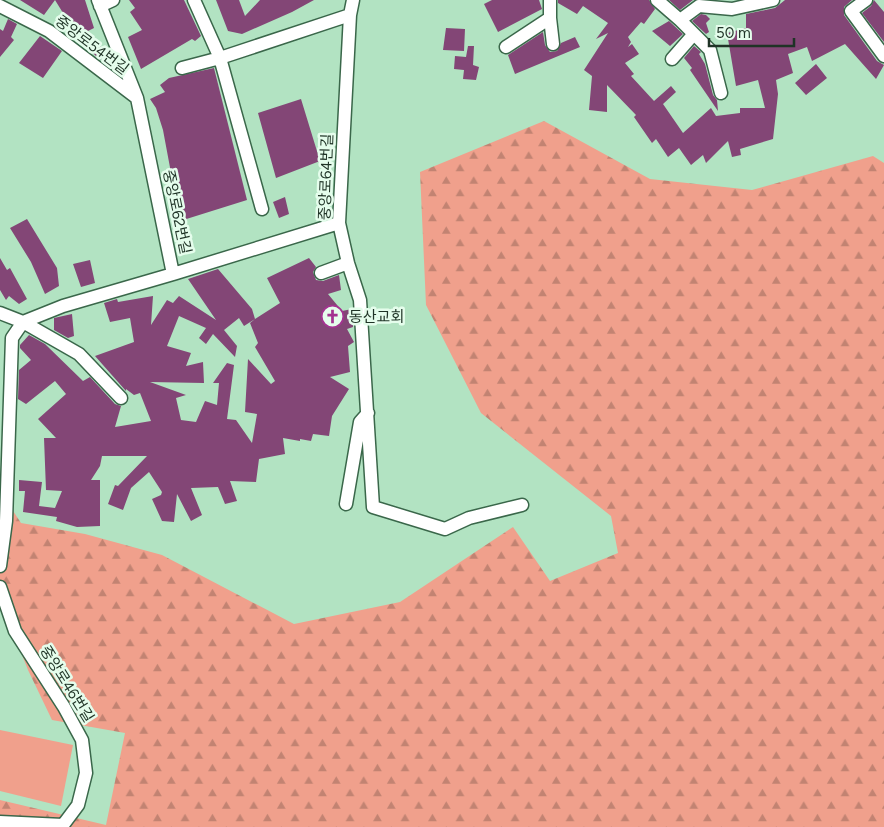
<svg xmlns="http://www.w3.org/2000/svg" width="884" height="827" viewBox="0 0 884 827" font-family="Figtree,'Noto Sans KR',sans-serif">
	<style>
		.forest { fill: url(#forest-firs) }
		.pitch { fill: #f0a08c }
		.building { fill: #834676; fill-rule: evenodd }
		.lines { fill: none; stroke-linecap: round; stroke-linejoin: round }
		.minor-casing { stroke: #3a674a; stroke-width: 15 }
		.minor { stroke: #fff; stroke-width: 12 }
		.labels { text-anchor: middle; stroke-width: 5; stroke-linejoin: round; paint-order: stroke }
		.street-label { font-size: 15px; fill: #1f3326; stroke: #e5fdec }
		.poi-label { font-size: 15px; fill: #1f3326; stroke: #e5fdec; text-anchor: start }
	</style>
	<defs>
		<pattern id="forest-firs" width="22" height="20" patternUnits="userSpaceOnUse" patternTransform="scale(1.25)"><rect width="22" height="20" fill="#f0a08c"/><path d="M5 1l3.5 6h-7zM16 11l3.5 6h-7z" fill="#c28372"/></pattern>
	</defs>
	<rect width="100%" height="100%" fill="#b2e3c2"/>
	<path class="forest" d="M544 121 650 179 752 190 873 156 884 163V827H0V800L106 825 125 733 52 720 28 670 0 599V491L21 523 85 534 162 555 294 624 400 602 513 527 550 581 618 553 611 516 481 413 426 305 420 172Z"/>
	<path class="pitch" d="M0 730 73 745 61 806 0 791Z"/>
	<path class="building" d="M20 0H55L44 15Z
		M55 0H85L94 28 82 34 71 26Z
		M129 0H184L201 36 195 41 192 39 141 69 128 37 142 30 130 12 135 8Z
		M216 0H239L245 16 260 0H314L292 12 242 34 228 31Z
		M492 0H539L542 9 498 32 484 4Z
		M558 0H649L655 9 644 24 641 22 628 37 631 42 628 47 632 44 639 54 625 63 634 74 631 76 654 101 671 86 676 92 663 104 683 133 711 108 716 116 740 113V108H765L758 80 736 86 727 33 746 28V14L775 8 785 0H852L844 7V15L877 61 884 65 876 79 845 44 812 61 807 47 788 54 793 73 776 80 778 94 773 139 740 149 741 155 732 157 728 141 706 163 703 155 691 165 679 148 668 157 656 139 652 143 634 117 636 115 607 85V112L589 110 592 76 584 70 608 33 596 39 608 23 583 6 577 14 558 3Z
		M669 0H693L680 10Z
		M874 0 884 12V42L862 13 871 6Z
		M701 14 706 15 710 19 706 23 709 32 706 34 692 21Z
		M8 19 17 24 11 37 14 40 0 57V29L3 31Z
		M669 21 683 34 670 46 652 31Z
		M446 28 465 29 464 51 443 50Z
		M543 32 545 45 550 52 557 51 561 43 575 37 580 47 515 74 508 55Z
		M40 36 62 51 43 78 19 63Z
		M97 43 106 52 100 60 90 50Z
		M468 46H474L473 65 479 67 476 80 463 79 464 70 454 69 455 56 466 57Z
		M694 46 701 52 699 54 705 64 713 95 717 100 718 111 690 70 692 68 684 58Z
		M816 64 827 78 806 95 795 83Z
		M214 68 247 200 180 221 163 130 156 108 150 99 165 92 160 85 169 78Z
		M301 99 320 161 276 178 258 113Z
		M285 197 289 214 279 218 273 202Z
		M27 219 57 268 59 286 45 294 31 262 10 228Z
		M0 258 7 270 10 268 27 299 19 304 9 296 6 300 0 290Z
		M309 258 316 267 313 272 316 280 323 281 339 275 341 290 328 294 342 311 352 309 353 327 347 329 354 342 348 346 350 372 330 377 349 389 332 416 329 436 313 434 311 441 300 439V441L283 438 285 454 259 459 256 482 230 481 237 501 225 504 218 487 191 488 202 515 191 521 177 494 174 522 162 521 152 499 161 495 162 492 149 472 131 488 123 510 108 504 115 485 118 486 147 456H102L100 466 91 480H100V526L77 527 56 521 57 517 23 512 25 491H19V480L42 482 39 506 55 508 62 491 46 490 44 438H56L38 419 66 394 55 381 26 404 18 399 19 370 31 360 20 348V345L29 335 45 344 83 381 90 377 115 404 121 406 115 427 151 421 140 393 134 395 126 389V391L95 356 134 342 130 318 110 322 104 303 117 299 118 302 153 296 151 325 167 300 173 303 179 296 216 320 188 279 218 269 252 309 255 319 280 303 267 278ZM179 316 206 328 199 338 206 344 213 334 235 357 237 346 224 330 239 318 244 326 255 319 250 323 258 343 255 347 275 381 271 384 248 359 245 412 257 414 252 443 236 420 227 419 234 365 227 363 213 383H219L217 405 205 401 196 422 181 420 176 398 186 395 150 382 204 383 203 362 186 366 191 353 167 346Z
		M90 260 95 283 81 287 73 264Z
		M72 314 74 336 68 338 54 330V318Z"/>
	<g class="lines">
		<defs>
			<path id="minor" d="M194 0 220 58 262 209
				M353 0 350 15 339 223 348 263 360 300 373 507 445 529 469 518 522 505
				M657 0 680 20 699 6 732 9 773 0
				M866 0 851 11 884 56
				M0 6 49 31 137 98
				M100 6 113 0
				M550 18 553 44
				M680 20 710 50 721 93
				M506 47 550 18V0
				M672 59 693 35
				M182 68 220 58 350 15
				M321 273 348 263
				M173 274 339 223
				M0 313 23 322 79 354 121 398
				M346 504 360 422 368 413
				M0 566 6 521 12 338 23 322 63 306 173 274 137 98 98 0
				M0 587 15 631 64 707 82 740 86 773 78 805 63 825 0 822"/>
		</defs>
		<use href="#minor" class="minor-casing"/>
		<use href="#minor" class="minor"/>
	</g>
	<defs>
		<symbol id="church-ring" viewBox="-11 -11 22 22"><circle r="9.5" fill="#e5fdec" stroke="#a33390" stroke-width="1.5"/><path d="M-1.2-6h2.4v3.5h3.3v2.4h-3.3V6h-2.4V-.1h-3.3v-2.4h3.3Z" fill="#a33390"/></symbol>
	</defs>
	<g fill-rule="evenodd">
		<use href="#church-ring" x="320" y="304" width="25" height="25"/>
	</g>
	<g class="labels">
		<g class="street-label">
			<text transform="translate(92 45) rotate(37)" y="5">중앙로54번길</text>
			<text transform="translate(326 177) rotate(-88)" y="5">중앙로64번길</text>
			<text transform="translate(177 212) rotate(78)" y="5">중앙로62번길</text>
			<text transform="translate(67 684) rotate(58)" y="5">중앙로46번길</text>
		</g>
		<g class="poi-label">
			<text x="349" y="322">동산교회</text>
		</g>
	</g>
	<path d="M709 38v8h85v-8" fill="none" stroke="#1f3326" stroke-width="2.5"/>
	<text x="716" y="38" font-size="15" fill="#1f3326" stroke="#e5fdec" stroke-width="4" paint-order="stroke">50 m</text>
</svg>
